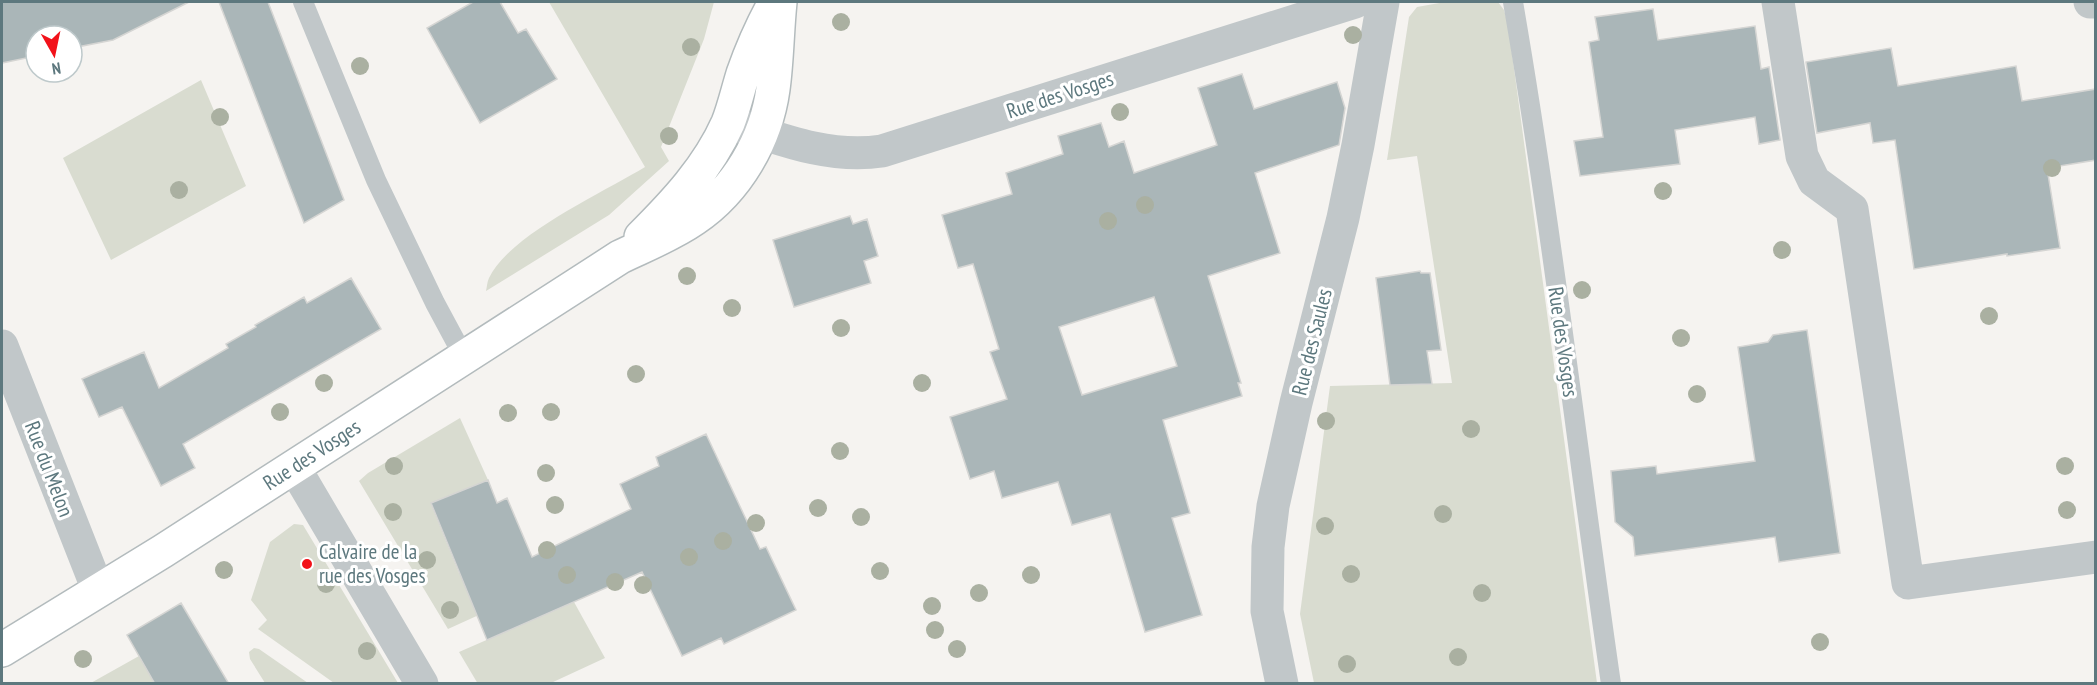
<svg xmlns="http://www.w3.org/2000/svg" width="2097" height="685" viewBox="0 0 2097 685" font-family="'PT Sans Narrow',sans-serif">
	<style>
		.green { fill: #d9dcd0 }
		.building { fill: #aab6b8; stroke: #d5d5d3; stroke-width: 1.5; fill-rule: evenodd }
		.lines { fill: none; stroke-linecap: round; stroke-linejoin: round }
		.secondary-casing { stroke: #b3bbbd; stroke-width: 36 }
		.lane { stroke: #c1c7c9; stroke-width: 20 }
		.street { stroke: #c1c7c9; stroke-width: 33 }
		.secondary { stroke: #fff; stroke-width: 33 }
		.tree { fill: #aab0a1 }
		.poi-dot { fill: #f2121a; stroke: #fff; stroke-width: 2 }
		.labels { text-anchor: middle; stroke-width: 6; stroke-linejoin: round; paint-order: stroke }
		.street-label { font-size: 21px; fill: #5d787e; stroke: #fff }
		.poi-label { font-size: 21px; fill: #5d787e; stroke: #fff; text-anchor: start }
	</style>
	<rect width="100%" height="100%" fill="#f5f3f0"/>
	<path class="green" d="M549 2H714L704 39 661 147 669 161 609 215 486 291C487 287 487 282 489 278 509 235 604 192 645 167Z
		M1445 2H1498L1504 10 1508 24 1597 683H1314L1300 614 1330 386 1452 383 1417 156 1387 160 1409 17 1417 7Z
		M201 80 246 186 111 260 63 158Z
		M460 418 488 480 431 504 459 573 492 609 448 629 359 481 368 473Z
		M294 524 303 525 398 683H334L258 629 267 620 251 600 270 542Z
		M574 602 605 658 551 683 478 684 459 652Z
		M254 648 259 649 308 683H265L250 659 249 652Z
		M139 656 155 684H89Z"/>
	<path class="building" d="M2 2H189L113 40 72 48V36H36V56L2 63Z
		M219 2H268L344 200 304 223Z
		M473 2H500L518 33 526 29 557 79 480 123 427 28Z
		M1653 9 1658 40 1755 26 1761 69 1769 67 1780 140 1759 144 1755 117 1675 130 1680 164 1580 176 1574 141 1603 137 1589 42 1599 40 1595 17Z
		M1891 48 1898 86 2016 66 2022 101 2096 89V160L2047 168 2060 248 2007 256V254L1914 269 1895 140 1873 143 1870 123 1817 133 1806 62Z
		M1242 74 1254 109 1337 82 1345 108 1339 145 1255 173 1280 253 1208 276 1241 383H1238L1242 396 1163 420 1190 513 1172 518 1202 615 1145 632 1110 514 1072 525 1058 482 1002 498 994 471 970 479 950 417 1007 399 990 352 999 349 973 264 958 268 942 215 1012 194 1006 173 1063 154 1058 136 1101 123 1109 147 1124 141 1134 173 1217 145 1198 88ZM1154 297 1177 366 1082 395 1059 327Z
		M850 216 853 224 867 219 878 256 864 261 871 283 794 307 773 240Z
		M1420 271 1421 273H1430L1441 350 1427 351 1432 384 1390 385 1376 278Z
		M351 278 381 329 183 444 195 468 161 486 122 407 99 417 82 379 144 352 159 388 228 348 226 344 256 327 255 325 304 297 307 303Z
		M1807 330 1840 553 1779 562 1775 537 1635 556 1633 537 1615 522 1611 471 1656 466 1657 474 1755 461 1738 347 1768 342 1773 335Z
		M706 434 760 549 766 547 796 610 724 644 721 638 682 656 642 572 487 640 431 503 488 480 497 503 507 498 532 557 631 509 620 484 659 466 656 457Z
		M181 603 229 684H155L127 635Z"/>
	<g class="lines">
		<defs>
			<path id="secondary" d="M641 237C675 203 708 168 728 123 734 108 738 90 743 74 751 51 761 28 773 6
				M2 650 163 551 620 257C645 245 671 235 694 219 737 190 766 140 773 89 777 60 777 31 780 2"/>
		</defs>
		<use href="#secondary" class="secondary-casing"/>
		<path class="lane" d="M303 2 376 180 435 303 464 357
			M1513 2C1552 228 1578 456 1611 684"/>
		<path class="street" d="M1778 2 1802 156 1814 181 1852 209 1908 583 2096 557
			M2090 2H2096
			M734 124C782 140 831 159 882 151L1355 2
			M2 346 98 590
			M294 467 422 684
			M1282 684 1267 611 1268 547 1273 506 1296 403 1343 218 1358 145 1383 2"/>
		<use href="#secondary" class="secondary"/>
	</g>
	<g class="tree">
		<circle cx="841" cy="22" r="9"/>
		<circle cx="1353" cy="35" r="9"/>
		<circle cx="691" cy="47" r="9"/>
		<circle cx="360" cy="66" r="9"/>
		<circle cx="1120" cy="112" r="9"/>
		<circle cx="220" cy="117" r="9"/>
		<circle cx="669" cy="136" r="9"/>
		<circle cx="2052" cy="168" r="9"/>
		<circle cx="179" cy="190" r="9"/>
		<circle cx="1663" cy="191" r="9"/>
		<circle cx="1145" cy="205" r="9"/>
		<circle cx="1108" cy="221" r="9"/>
		<circle cx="1782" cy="250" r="9"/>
		<circle cx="687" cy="276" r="9"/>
		<circle cx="1582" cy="290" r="9"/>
		<circle cx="732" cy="308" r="9"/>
		<circle cx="1989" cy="316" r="9"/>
		<circle cx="841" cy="328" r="9"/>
		<circle cx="1681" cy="338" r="9"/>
		<circle cx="636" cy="374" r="9"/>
		<circle cx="324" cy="383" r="9"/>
		<circle cx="922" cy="383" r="9"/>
		<circle cx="1697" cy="394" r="9"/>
		<circle cx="280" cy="412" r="9"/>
		<circle cx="551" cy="412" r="9"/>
		<circle cx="508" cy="413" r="9"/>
		<circle cx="1326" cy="421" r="9"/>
		<circle cx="1471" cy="429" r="9"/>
		<circle cx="840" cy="451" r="9"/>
		<circle cx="394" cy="466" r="9"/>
		<circle cx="2065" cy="466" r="9"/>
		<circle cx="546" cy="473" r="9"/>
		<circle cx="555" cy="505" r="9"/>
		<circle cx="818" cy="508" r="9"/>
		<circle cx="2067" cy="510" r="9"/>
		<circle cx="393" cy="512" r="9"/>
		<circle cx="1443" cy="514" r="9"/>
		<circle cx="861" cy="517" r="9"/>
		<circle cx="756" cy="523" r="9"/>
		<circle cx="1325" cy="526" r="9"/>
		<circle cx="723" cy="541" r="9"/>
		<circle cx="547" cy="550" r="9"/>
		<circle cx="689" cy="557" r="9"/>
		<circle cx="427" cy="560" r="9"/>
		<circle cx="224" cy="570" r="9"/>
		<circle cx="880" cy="571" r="9"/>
		<circle cx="1351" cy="574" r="9"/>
		<circle cx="567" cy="575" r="9"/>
		<circle cx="1031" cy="575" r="9"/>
		<circle cx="615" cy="582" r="9"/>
		<circle cx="326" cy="584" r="9"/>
		<circle cx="643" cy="585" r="9"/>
		<circle cx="979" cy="593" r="9"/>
		<circle cx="1482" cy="593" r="9"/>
		<circle cx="932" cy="606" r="9"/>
		<circle cx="450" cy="610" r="9"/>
		<circle cx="935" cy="630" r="9"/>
		<circle cx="1820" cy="642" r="9"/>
		<circle cx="957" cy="649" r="9"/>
		<circle cx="367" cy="651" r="9"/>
		<circle cx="1458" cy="657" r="9"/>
		<circle cx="83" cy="659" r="9"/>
		<circle cx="1347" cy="664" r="9"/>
	</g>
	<circle class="poi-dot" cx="307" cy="564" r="6"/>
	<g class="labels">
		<g class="street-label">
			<text transform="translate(1060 95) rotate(-18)" y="7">Rue des Vosges</text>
			<text transform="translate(1312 342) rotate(-76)" y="7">Rue des Saules</text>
			<text transform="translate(1563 342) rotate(82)" y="7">Rue des Vosges</text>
			<text transform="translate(312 455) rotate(-33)" y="7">Rue des Vosges</text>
			<text transform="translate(49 469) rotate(69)" y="7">Rue du Melon</text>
		</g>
		<g class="poi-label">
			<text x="319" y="559">Calvaire de la<tspan x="319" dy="24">rue des Vosges</tspan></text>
		</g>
	</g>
	<rect width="2097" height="685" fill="none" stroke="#5d787e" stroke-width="6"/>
	<g transform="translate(54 54) rotate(171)"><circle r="28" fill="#ffffff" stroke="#bec9cb" stroke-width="1.5"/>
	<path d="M0-4.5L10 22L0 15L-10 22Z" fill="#f2121a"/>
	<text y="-9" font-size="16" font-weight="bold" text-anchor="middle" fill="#5d787e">N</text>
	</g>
</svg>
